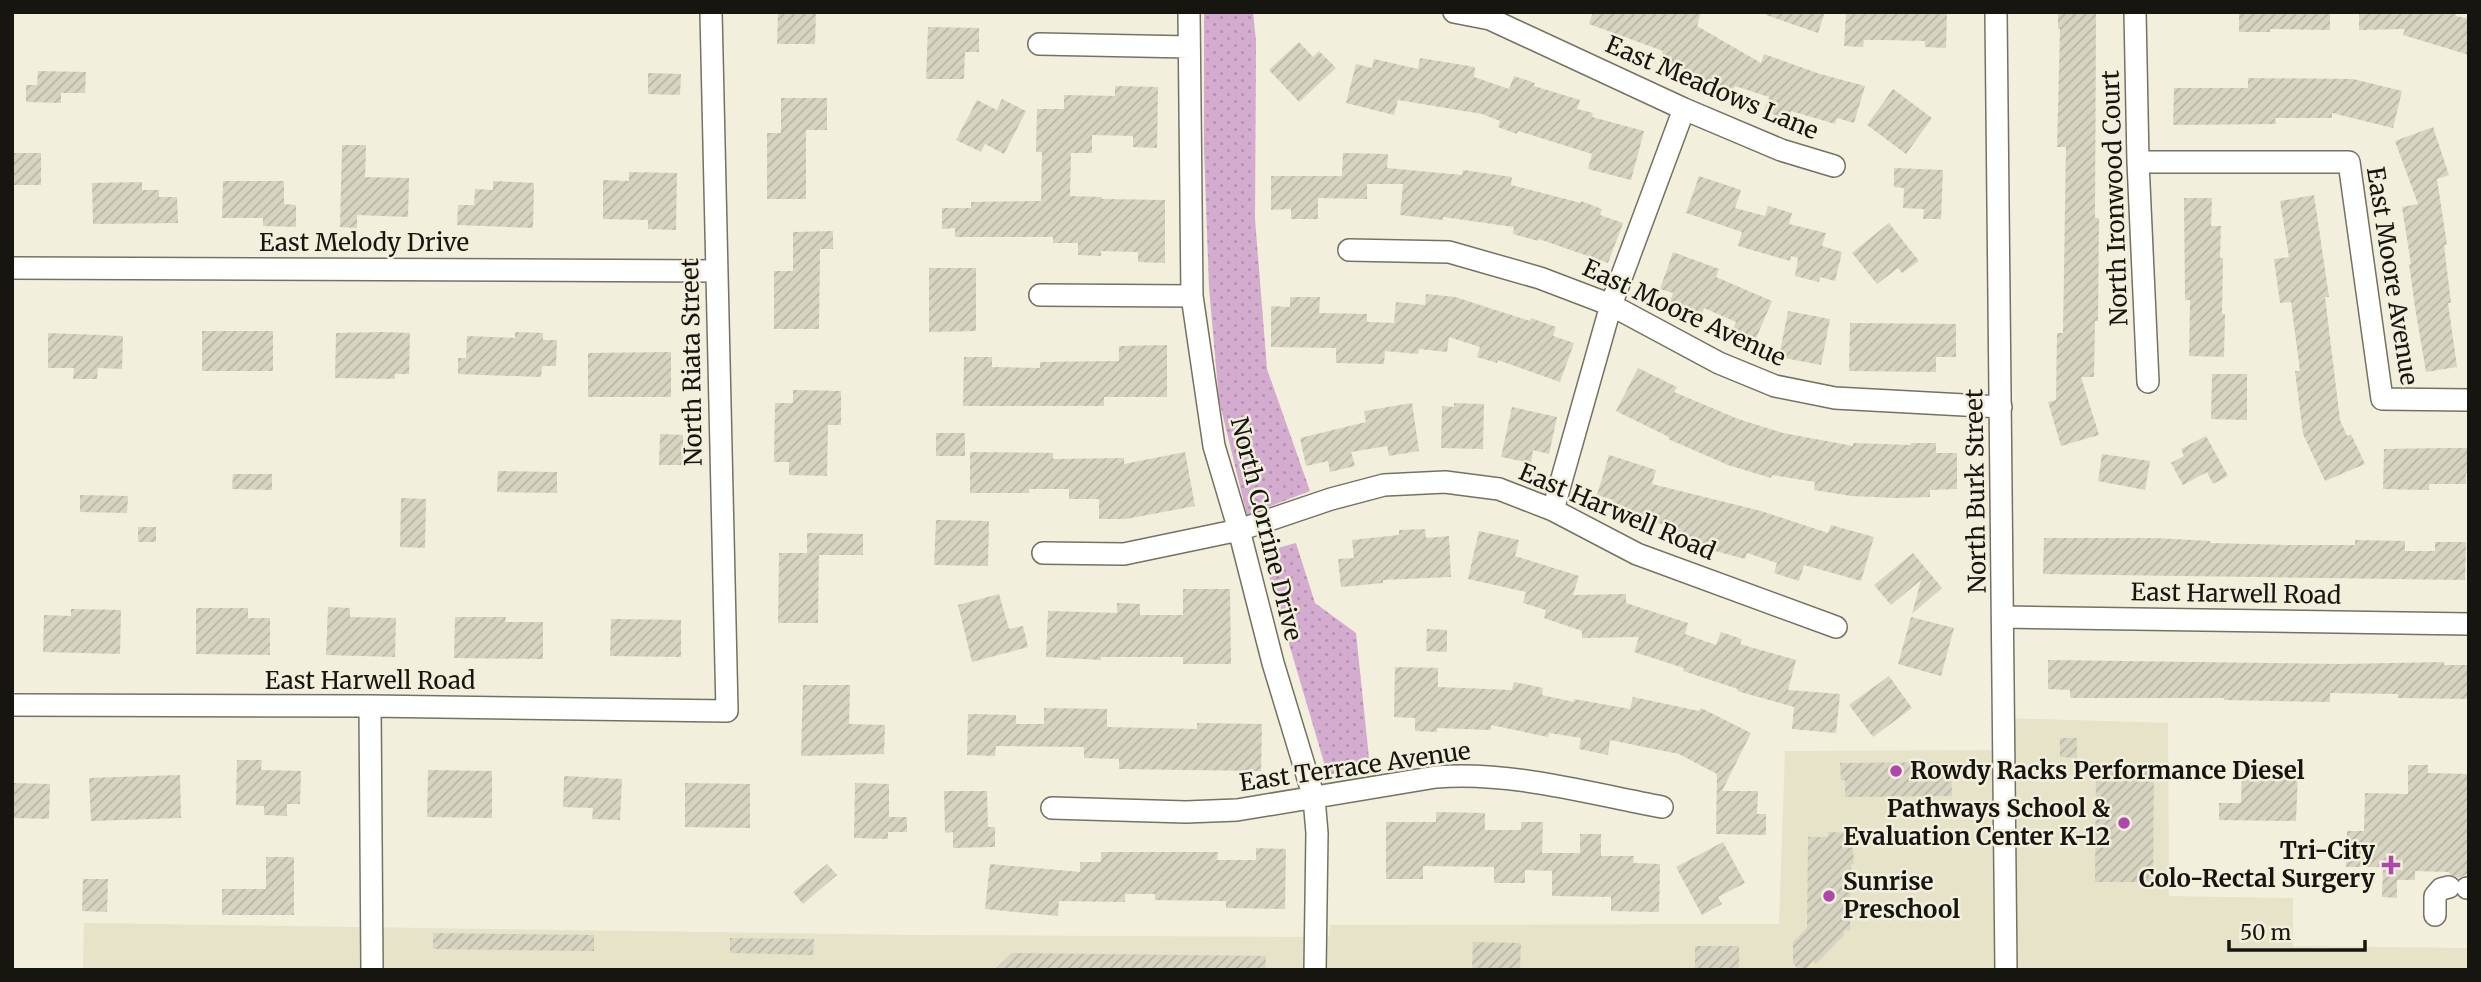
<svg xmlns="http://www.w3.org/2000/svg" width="2481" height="982" viewBox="0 0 2481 982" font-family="Merriweather,serif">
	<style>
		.built { fill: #e7e3c9 }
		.park { fill: url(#park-dots) }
		.building { fill: url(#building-hatch) }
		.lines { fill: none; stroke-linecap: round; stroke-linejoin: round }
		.minor-casing { stroke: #757261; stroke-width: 24 }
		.minor { stroke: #fff; stroke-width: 21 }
		.poi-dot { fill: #af47aa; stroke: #f2efdc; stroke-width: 2.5 }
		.labels { text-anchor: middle; stroke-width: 5; stroke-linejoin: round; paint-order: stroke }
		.street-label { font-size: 24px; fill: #16150f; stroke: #f2efdc }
		.poi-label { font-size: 24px; font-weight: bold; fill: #16150f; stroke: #f2efdc; text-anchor: start }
	</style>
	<defs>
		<pattern id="park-dots" width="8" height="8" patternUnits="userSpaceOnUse" patternTransform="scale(1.75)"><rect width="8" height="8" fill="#d3accf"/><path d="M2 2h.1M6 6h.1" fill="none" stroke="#b493b1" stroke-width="1.8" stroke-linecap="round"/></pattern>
		<pattern id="building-hatch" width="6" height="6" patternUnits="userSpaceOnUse" patternTransform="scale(1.75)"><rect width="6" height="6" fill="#d7d4c1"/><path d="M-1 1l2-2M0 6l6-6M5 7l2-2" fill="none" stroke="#b8b5a5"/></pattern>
	</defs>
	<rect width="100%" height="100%" fill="#f2efdc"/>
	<path class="built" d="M2004 718 2168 723 2169 896 2293 898V946L2469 948V970H83L84 923 912 935 1329 937 1330 925 1779 924 1785 751 2003 750Z"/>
	<path class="park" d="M1204 12H1253L1256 41 1255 219 1267 369 1310 491 1247 515 1219 400 1209 288 1204 148Z
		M1296 543 1315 603 1356 633 1369 758 1328 776 1262 552Z"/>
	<path class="building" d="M778 12H816L815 44H777Z
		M1593 12H1701L1697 26 1761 63 1764 54 1820 74 1865 86 1854 123 1837 118 1835 124 1791 111 1788 120 1764 111 1769 97 1735 86 1730 94 1690 71 1660 62 1663 51 1589 24Z
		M1766 12H1825L1818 33 1766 15Z
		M1846 12H1947L1946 48 1925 47V41L1884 40H1864L1863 47 1844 46Z
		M2058 12H2096L2095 218H2099L2098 321H2095L2094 377H2081L2099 435 2061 446 2048 402 2056 400 2057 333H2063L2066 147H2057L2060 29H2058Z
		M2239 12H2330V30L2270 29V32H2239Z
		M2359 12H2457L2456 16 2469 19V55L2403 35 2405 29 2359 30Z
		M928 27 979 28V52H965L964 79H926Z
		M1299 42 1313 57 1319 51 1336 68 1299 102 1269 70Z
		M1420 58 1475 67 1474 77 1509 89 1514 76 1535 83 1534 86 1580 100 1577 109 1593 113 1592 117 1644 131 1631 180 1588 169 1592 154 1518 131 1517 134 1498 127 1500 121 1482 114 1398 100 1394 115 1346 103 1356 64 1372 68 1374 59 1418 69Z
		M38 71 86 72 85 93H61V103L26 102V85H37Z
		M648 73 681 74 680 95 648 94Z
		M2248 78 2353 79 2402 91 2393 128 2332 113V118H2275L2276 124 2173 125 2174 88H2248Z
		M1115 86 1158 87 1157 148 1133 147V136L1092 135V153H1071L1070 196 1102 197V199L1165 200V263L1138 262V252L1101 251V256L1078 255V243H1053V237H955V228L942 229V208H971V202L1041 201 1042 152H1036L1037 109H1064V95L1115 96Z
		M1893 89 1932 118 1906 154 1867 125Z
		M781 98H827V130H806V199H767V133H781Z
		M1002 99 1026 111 1004 154 985 144 981 152 956 140 977 100 997 110Z
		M2433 127 2449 175 2437 179 2447 245H2444L2451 303H2448L2457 367 2426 372 2415 307 2409 264H2411L2402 207 2418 204 2395 141Z
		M342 145H366L365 177 409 178 408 217 357 215V228L340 227Z
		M12 153H41V185H12Z
		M1343 153 1388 154 1387 168 1462 175 1463 170 1512 177 1511 185 1581 203V201L1602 209 1600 215 1623 223 1608 263 1539 239 1538 241 1513 234 1514 227 1443 217V220L1400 215 1403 184H1367V199L1318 198V219H1291V209L1271 210V176H1342Z
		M1894 168 1943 170 1941 219H1923L1924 209 1903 208 1904 188 1894 187Z
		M629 172 677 173 676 230 648 229V220L603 219V180L629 181Z
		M1699 176 1741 190 1735 208 1765 216 1768 206 1792 213 1789 224 1826 233 1822 246 1842 252 1835 281 1820 277 1819 282 1795 276 1798 258 1791 256 1790 261 1738 246 1742 232 1686 213Z
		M223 181H284V204L296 205V227L263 226V218H222Z
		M493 181 534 183 533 228 457 225 458 205H474L475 189 493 190Z
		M142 182V190H159V197H177L178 223 93 224 92 183Z
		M2314 195 2329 297H2325L2340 420 2347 436 2351 434 2365 464 2325 481 2303 434 2295 371H2300L2291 302 2280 303 2274 259 2289 257 2280 201Z
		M2184 198H2212L2211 226H2221L2220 258H2223L2222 314H2225L2224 357 2189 356 2190 300H2185Z
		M1889 223 1919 261 1902 273 1898 268 1877 284 1852 253Z
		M833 231V249H820L819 329H774V271H793V232Z
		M1673 252 1719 269 1716 277 1772 301 1754 343 1731 334 1736 322 1704 308 1701 317 1669 305 1673 293 1660 289Z
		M929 268H976V331L929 332Z
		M1426 294 1455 297 1530 321 1531 318 1556 327 1553 336 1574 343 1560 382 1498 360 1497 363 1477 357 1480 347 1449 337 1447 352 1419 349 1418 354 1385 351 1384 364 1336 363V348L1271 347V306L1290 307V297H1320L1319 313 1367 314V322L1394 323 1396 302 1425 305Z
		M1788 311 1830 319 1821 365 1779 357Z
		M1850 323 1956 324V357H1936V372L1849 371Z
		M202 331H273V371H202Z
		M384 332 410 333 409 374H395V379L335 378 336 333Z
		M515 332 543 333V340H557L556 366H542L541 377 458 374V358H466L467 336 515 338Z
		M48 333 123 336 122 369 98 368 97 379H73L74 368H48Z
		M1167 345V397H1104V406H963L964 357H992V367L1040 368V362L1119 361V346Z
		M671 352V397H588V353Z
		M1638 368 1677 387 1674 392 1738 419 1783 433 1853 446V443L1911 445V443H1936V453H1957V489L1930 490V497L1897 498 1851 496 1814 490 1815 482 1772 475 1771 478 1728 465 1668 439 1669 437 1616 411Z
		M2212 374H2247V420L2211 419Z
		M793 390 841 391V425H828L827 476 789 475V462H774L775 403H793Z
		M1412 403 1419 451 1389 456 1387 446 1351 452 1355 466 1330 472 1328 461 1306 466 1300 438 1366 422 1364 411Z
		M1454 403 1484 404 1483 449 1441 448 1442 406 1454 407Z
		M1512 407 1557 417 1549 454 1533 450 1531 463 1501 457Z
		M936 433H965V456H936Z
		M660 434 683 435V465H659Z
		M2206 436 2228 476 2213 484 2207 472 2183 485 2171 463 2184 456 2181 449Z
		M2441 448H2469V473H2466V484H2429V490L2383 489 2384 449Z
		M970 452 1053 453V459L1124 458V464L1185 452 1195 506 1126 519H1099V499H1069V489H1029V493H970Z
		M2102 454 2150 461 2145 490 2098 481Z
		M1609 455 1656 470 1652 484 1761 511 1828 533 1831 525 1874 537 1861 581 1804 565 1799 581 1774 573 1777 563 1747 553 1745 559 1704 548 1705 545 1663 534 1665 525 1610 509 1613 500 1597 495Z
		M498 471 557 472V493L497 492Z
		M233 474H272V490L232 489Z
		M80 495 128 496 127 513 80 512Z
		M401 498 426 499 425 548 400 547Z
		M936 520 989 521 988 566 934 565Z
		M138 527H156V542H138Z
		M1425 529 1426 538 1449 536 1451 577 1383 580V583L1341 587 1338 559 1354 558 1352 540 1399 535V530Z
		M1479 531 1519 540 1515 556 1579 576 1573 595 1626 594V603L1688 623 1685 634 1716 645 1721 632 1742 639 1740 644 1796 660 1788 690 1840 694 1836 733 1792 729 1794 707 1737 691 1738 689 1683 671 1684 668 1634 652 1639 637 1582 638V631L1544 618 1546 610 1523 603 1526 592 1468 579Z
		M807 533 863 534V555H819L818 623H778L779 553H807Z
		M2044 538H2155L2210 541V543L2291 545H2355V540L2405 541V551H2435V542H2466L2465 580 2043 574Z
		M1913 553 1942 588 1912 614 1921 580 1891 605 1874 585Z
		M1183 589H1230L1231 664H1183V657H1101V660L1046 657 1048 611 1117 613V603L1140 604V615H1183Z
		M999 594 1009 629 1023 626 1028 647 972 662 958 605Z
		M328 607 350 608V617L396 618 395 657 326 655Z
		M196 608H248V618H270V655L196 654Z
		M71 609 121 610 120 654 43 652 44 615 71 616Z
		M455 617H506L505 622H543V659L454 658Z
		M1911 617 1954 628 1941 676 1898 664Z
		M611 619 681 620V657L610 656Z
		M1427 629 1447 630V652L1426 651Z
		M2048 660 2341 664 2444 662V665H2469V699L2398 698V694L2330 693V702L2224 700V698H2070V690L2048 689Z
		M1395 667 1438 668V687L1512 690 1514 682 1543 688 1542 695 1574 702V699L1630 709 1633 697 1699 711 1701 708 1751 733 1722 791H1758L1757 814H1766V835L1716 834 1717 774 1679 754 1610 740 1608 755 1579 749 1581 738 1549 733 1548 737 1491 725V730L1437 728V732L1415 731V718L1394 717Z
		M1889 676 1912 708 1873 737 1849 705Z
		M803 685H850L849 724 885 725 884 754 801 756Z
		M1044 708 1107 709V727L1197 729V723L1262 724 1261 771 1119 769V759L1084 758V747L996 746 995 756 967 755 968 714 1016 715V724H1044Z
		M2060 738H2077V758L2060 757Z
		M237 760H262L261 770 301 771 300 804H287V816L264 815V806L236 805Z
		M1951 762 1952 796 1845 797V780H1841L1840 763Z
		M2096 765H2154L2153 882H2095Z
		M2408 765H2428V773L2469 774V873L2459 878 2449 874V872L2415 871V880H2397V898L2382 897 2383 867H2346L2347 831H2364L2365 793 2408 794Z
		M428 770 492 771V818L427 817Z
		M2242 771 2298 772 2296 821 2219 820V803H2241Z
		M180 775 181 818 91 821 89 778Z
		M564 776 622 779 620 820 592 819 593 808 563 807Z
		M12 783 50 784 49 819 12 818Z
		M685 783 750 784V828L685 827Z
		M855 783 889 784V817H907V832H888V839L854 838Z
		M944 791H987L988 827H995V847L953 848V832L945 833Z
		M1436 812 1485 813V830H1521V822H1543L1542 853H1580V834H1601V856H1634L1633 863 1660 864 1659 912 1611 911V897L1552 896V871L1525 870V883H1494V867L1423 866V879H1386V822H1436Z
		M1828 832 1852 833 1854 864H1851L1850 931 1844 930V935L1816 964 1813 961 1805 970H1799L1793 963V942L1807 928 1808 837H1828Z
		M1723 842 1745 883 1718 897 1722 904 1702 915 1676 867Z
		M1256 848 1286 849 1285 909 1226 908V901L1155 900V894H1125V902L1059 901 1058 916 985 909 990 864 1080 872V862H1101V852H1218L1217 860H1256Z
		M266 857H294V915H222V889H266Z
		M827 864 837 875 803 904 793 892Z
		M83 879H108L107 912 82 911Z
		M433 933 594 935V951L433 949Z
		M730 938 814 939 813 955 730 953Z
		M1473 942 1521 943 1520 970H1472Z
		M1695 946H1739V970H1695Z
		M1012 953 1266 956 1265 970H994Z"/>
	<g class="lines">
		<defs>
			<path id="minor" d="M1189 12 1192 296 1214 446 1239 530 1273 663 1314 798 1317 833 1315 970
				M1454 12 1490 19 1684 109 1781 150 1834 166
				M1996 12 2006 970
				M2135 12 2138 162 2148 382
				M1039 44 1189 47
				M2138 162H2349L2382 399 2469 400
				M1349 250 1449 252 1540 278 1611 305 1719 363 1775 386 1835 398 2001 407
				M12 268 716 271
				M1040 295 1192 296
				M1553 510 1611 305 1684 109
				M1043 553 1124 554 1239 530 1331 499 1384 485 1445 482 1499 489 1553 510 1637 554 1836 627
				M2003 617 2469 624
				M12 705 370 706 727 711 711 12
				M370 706 372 970
				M1052 808 1186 812 1237 810 1436 777C1511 771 1587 793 1662 807
				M2467 888H2469
				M2435 915V896L2441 889 2449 887"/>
		</defs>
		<use href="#minor" class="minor-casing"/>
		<use href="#minor" class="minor"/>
	</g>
	<g class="poi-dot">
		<circle cx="1896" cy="771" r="7"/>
		<circle cx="2124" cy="823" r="7"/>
		<path d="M2387.5 854.5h7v7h7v7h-7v7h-7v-7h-7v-7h7z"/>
		<circle cx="1829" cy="896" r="7"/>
	</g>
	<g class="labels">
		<g class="street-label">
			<text transform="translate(1712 88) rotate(23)" y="8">East Meadows Lane</text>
			<text transform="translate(2115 198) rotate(-92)" y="8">North Ironwood Court</text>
			<text x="364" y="251">East Melody Drive</text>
			<text transform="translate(2392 276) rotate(81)" y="8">East Moore Avenue</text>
			<text transform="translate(1684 313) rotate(25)" y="8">East Moore Avenue</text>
			<text transform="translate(692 362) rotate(-91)" y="8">North Riata Street</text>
			<text transform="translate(1976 491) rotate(-91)" y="8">North Burk Street</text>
			<text transform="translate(1617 512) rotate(23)" y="8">East Harwell Road</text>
			<text transform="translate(1266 529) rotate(76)" y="8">North Corrine Drive</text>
			<text transform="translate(2236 594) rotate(1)" y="8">East Harwell Road</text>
			<text x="370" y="689">East Harwell Road</text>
			<text transform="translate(1355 767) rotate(-8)" y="8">East Terrace Avenue</text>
		</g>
		<g class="poi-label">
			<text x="1910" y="779">Rowdy Racks Performance Diesel</text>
			<text x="2110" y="817" text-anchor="end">Pathways School &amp;<tspan x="2110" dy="28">Evaluation Center K-12</tspan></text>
			<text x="2375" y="859" text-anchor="end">Tri-City<tspan x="2375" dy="28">Colo-Rectal Surgery</tspan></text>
			<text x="1843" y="890">Sunrise<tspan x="1843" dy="28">Preschool</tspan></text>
		</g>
	</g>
	<rect width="2481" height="982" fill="none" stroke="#16150f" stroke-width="28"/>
	<path d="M2229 940v10h136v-10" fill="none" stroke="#16150f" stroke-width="3.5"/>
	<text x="2240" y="940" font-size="21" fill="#16150f" stroke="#f2efdc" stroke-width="5" paint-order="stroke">50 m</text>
</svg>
